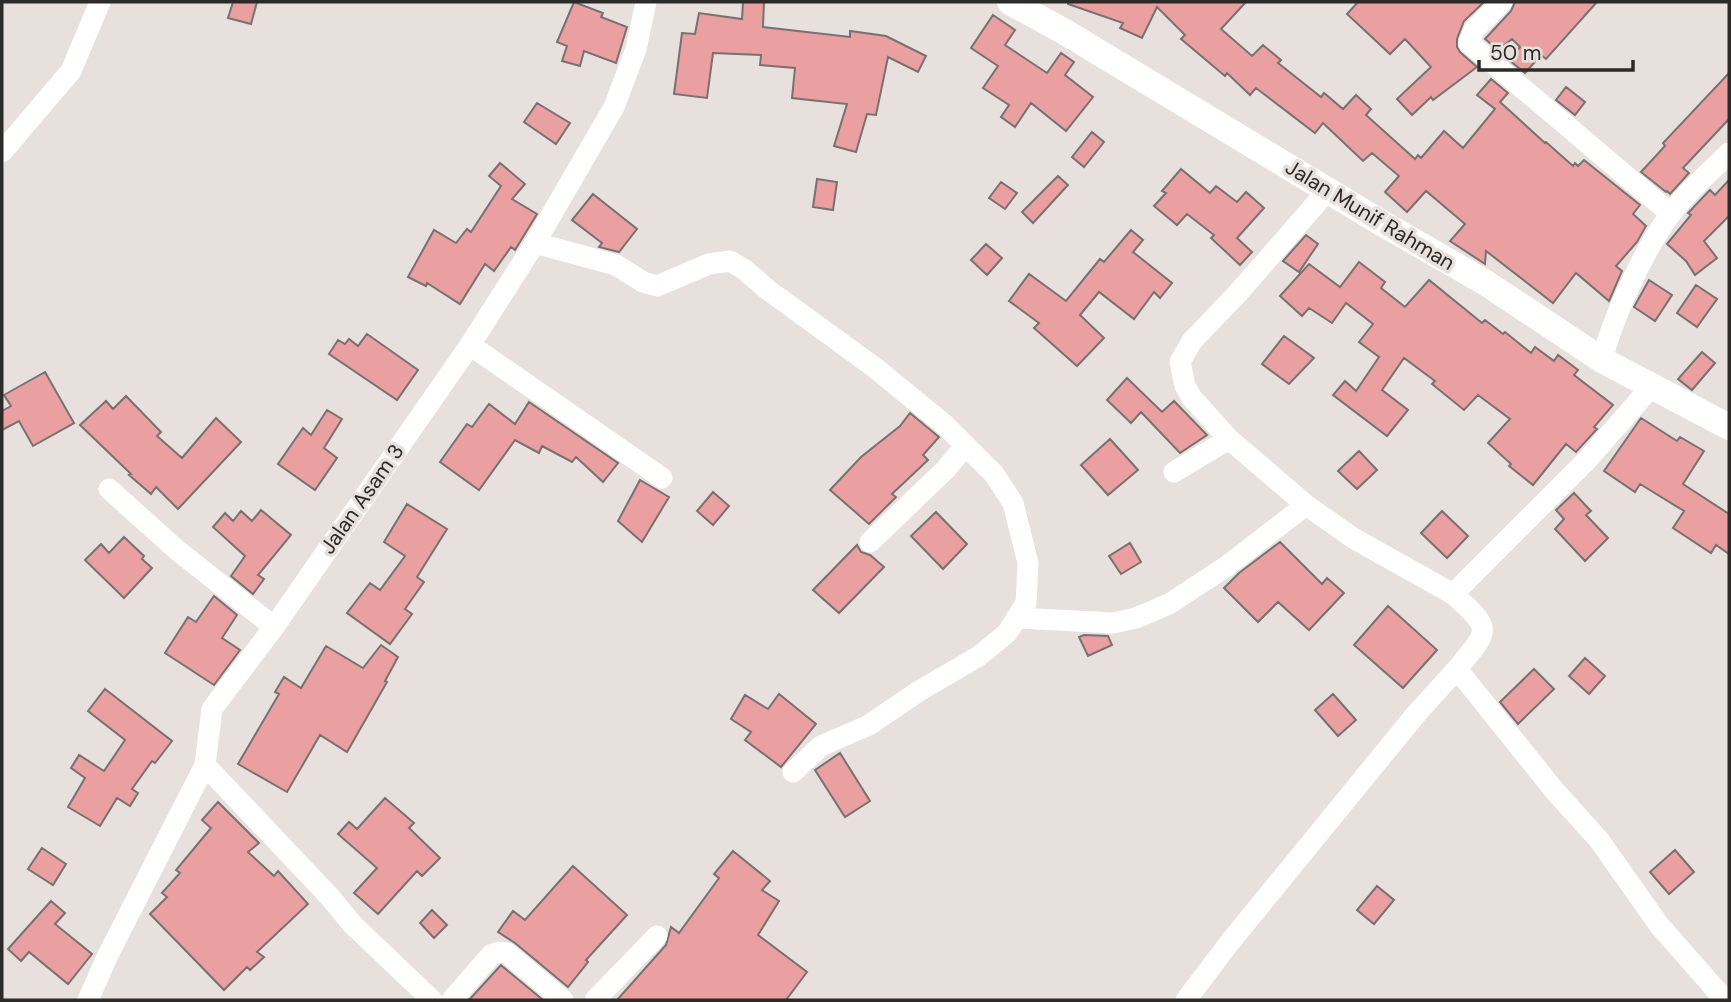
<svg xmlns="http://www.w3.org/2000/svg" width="1731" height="1002" viewBox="0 0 1731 1002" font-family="'DM Sans',sans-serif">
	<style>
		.building { fill: #ea9fa1; stroke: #797171; stroke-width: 2 }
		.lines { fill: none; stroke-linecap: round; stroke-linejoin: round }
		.minor { stroke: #fff; stroke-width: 21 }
		.tertiary { stroke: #fff; stroke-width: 26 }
		.labels { text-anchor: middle; stroke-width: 7; stroke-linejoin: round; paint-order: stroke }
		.street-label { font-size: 21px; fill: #2d2b29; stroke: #e7e0dc }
	</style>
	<rect width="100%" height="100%" fill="#e7e0dc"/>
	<path class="building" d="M233 2H257L251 24 228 18Z
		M574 2 603 13 601 17 627 27 616 63 584 51 580 66 562 61 567 46 557 42Z
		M743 2H764L763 27 850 37V31L886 36 926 56 918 72 888 57 876 115 867 114 856 152 834 146 847 104 792 98 795 68 760 65 761 55 713 53 707 98 674 94 682 33 695 34 699 13 742 19Z
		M1068 2H1246L1221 29 1252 56 1263 45 1281 60 1278 63 1321 97 1324 93 1343 109 1356 95 1371 109 1366 115 1415 159 1418 155 1421 158 1444 131 1463 148 1495 109 1477 95 1491 79 1508 93 1500 102 1545 143 1546 142 1573 166 1575 163 1578 166 1584 160 1640 205 1633 214 1646 226 1637 242 1616 266 1622 271 1609 301 1576 273 1553 303 1486 251 1485 264 1450 241 1465 224 1426 191 1407 212 1385 192 1399 176 1372 153 1363 161 1323 123 1315 133 1256 88 1250 95 1227 73 1225 76 1181 39 1185 35 1157 7 1142 38 1120 28 1123 23 1068 4Z
		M1358 2H1484L1464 21 1457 39V47L1460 52 1477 67 1433 100 1431 97 1412 115 1397 99 1431 67 1405 39 1390 54 1347 14Z
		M1515 2H1597L1546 59 1541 55 1525 73 1509 60 1520 47 1512 39 1498 50 1485 39 1511 11Z
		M993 15 1015 30 1005 45 1047 73 1061 53 1074 62 1065 75 1093 97 1066 131 1031 103 1015 127 1001 117 1009 105 983 88 998 66 971 48Z
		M1729 73V119L1683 168 1689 173 1670 194 1667 191 1666 192 1641 172 1665 146 1663 143Z
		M1566 87 1585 102 1575 115 1556 100Z
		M537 103 570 123 556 144 524 122Z
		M1092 132 1104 142 1084 167 1072 157Z
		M500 163 525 184 512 199 537 214 515 250 511 247 494 271 485 264 460 304 427 283 426 286 408 277 434 230 456 243 467 229 471 232 501 186 489 176Z
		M1181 169 1210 193 1216 186 1237 202 1246 192 1264 208 1237 238 1252 252 1240 265 1211 238 1214 235 1187 214 1177 225 1154 206 1166 193 1162 191Z
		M1058 176 1068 185 1033 223 1022 212Z
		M817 179 837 182 833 210 813 207Z
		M1729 180V216L1704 241 1717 258 1695 275 1686 261 1667 244 1691 215 1688 213 1707 193 1710 190 1715 195Z
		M1001 182 1017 193 1005 209 989 198Z
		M593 194 637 229 619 252 599 247 602 243 572 220Z
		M1131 230 1143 240 1133 252 1172 283 1160 298 1154 292 1134 319 1099 292 1080 315 1104 338 1077 366 1034 328 1039 323 1009 301 1029 274 1066 301 1100 259 1104 262Z
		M1306 235 1318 244 1299 272 1283 261Z
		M986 244 1002 258 987 275 971 260Z
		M1359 262 1385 282 1381 288 1405 307 1429 280 1482 323 1485 320 1503 334 1505 332 1531 353 1535 347 1554 361 1558 355 1578 370 1574 375 1613 405 1594 427 1597 429 1576 452 1566 444 1533 485 1509 466 1511 464 1488 443 1510 419 1478 395 1464 410 1432 384 1435 381 1404 358 1382 390 1408 410 1387 436 1333 395 1345 381 1356 391 1379 357 1359 342 1373 324 1346 303 1332 323 1309 308 1302 316 1280 296 1309 264 1340 287Z
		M1649 280 1672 295 1655 321 1634 307Z
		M1696 285 1717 299 1697 327 1677 313Z
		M367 334 418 370 397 400 329 354 338 340 345 344 349 339 358 346Z
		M1284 336 1314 358 1289 384 1262 364Z
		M1702 352 1715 363 1692 390 1678 379Z
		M45 372 74 423 33 446 19 421 2 430V411L11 406 4 395Z
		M1127 378 1162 412 1174 401 1207 435 1180 453 1141 412 1131 423 1107 400Z
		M126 396 161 432 157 436 182 458 216 418 241 442 178 509 156 487 151 494 129 475 131 474 80 425 106 401 113 409Z
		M529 402 618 463 603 482 576 457 572 462 542 446 539 453 515 440 479 490 440 462 467 424 472 427 489 404 515 424Z
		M327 410 342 419 324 448 337 458 315 490 278 464 303 428 311 435Z
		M910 413 939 437 923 455 928 460 892 494 896 497 869 524 830 490 861 457 900 426Z
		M1641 418 1677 441 1680 437 1704 451 1683 484 1729 514V554L1716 545 1711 553 1673 528 1684 511 1640 484 1635 492 1604 471Z
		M1110 439 1138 470 1108 495 1081 465Z
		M1359 451 1377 470 1357 489 1338 471Z
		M640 480 669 497 642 542 618 521Z
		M713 492 729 506 713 525 697 511Z
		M1574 493 1591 511 1586 515 1608 538 1585 561 1555 529 1564 519 1556 510Z
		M407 504 447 529 417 577 424 582 405 609 412 614 390 644 347 613 370 583 380 590 405 556 384 542Z
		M261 510 291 535 258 575 264 579 253 594 231 576 245 556 213 527 225 513 233 521 241 511 252 521Z
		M1442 511 1468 536 1447 558 1421 533Z
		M936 512 967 544 943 569 911 536Z
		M124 537 144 556 142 559 152 568 124 598 85 560 101 544 109 553Z
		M1280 542 1322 584 1327 578 1344 593 1309 630 1278 602 1258 622 1224 588 1239 573Z
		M1130 543 1141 562 1121 574 1109 556Z
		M857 545 861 552 870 555 884 567 839 613 813 590Z
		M214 596 237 615 222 638 240 650 214 685 165 653 188 617 196 622Z
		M1388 606 1437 650 1403 688 1354 645Z
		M1084 635 1108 636 1112 645 1088 656 1079 637Z
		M381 645 398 657 385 681 387 682 347 752 320 735 287 792 238 764 279 694 275 692 284 677 301 688 326 646 363 668Z
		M1585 658 1605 676 1589 694 1569 676Z
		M1534 669 1554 689 1518 724 1500 702Z
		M105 689 172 741 155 763 152 761 132 789 138 793 130 806 117 798 100 826 68 807 85 778 71 768 79 755 104 771 125 740 88 711Z
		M779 694 816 724 781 767 745 740 751 732 731 719 745 695 768 709Z
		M1333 694 1356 720 1338 736 1315 710Z
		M840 753 870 801 845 817 815 770Z
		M385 798 414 823 409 828 440 858 422 876 417 871 378 914 354 893 377 868 338 834 349 822 357 829Z
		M218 802 259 843 248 852 274 876 278 871 308 904 257 952 264 957 250 970 247 967 224 990 150 914 167 897 162 893 180 873 176 870 211 828 202 820Z
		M42 848 66 864 53 885 28 869Z
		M1675 850 1694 872 1669 894 1650 872Z
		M733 851 770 881 762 890 779 901 758 935 807 972 786 1000H617L666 945 671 927 679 933 719 878 714 874Z
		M573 866 627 915 586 960 588 962 568 987 515 943 498 932 513 911 525 920Z
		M1377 886 1394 900 1374 924 1357 910Z
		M51 901 65 913 55 924 92 954 68 984 29 952 21 961 8 949Z
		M432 910 447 925 434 938 420 923Z
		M501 965 502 966 543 1000H469Z"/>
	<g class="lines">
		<path class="minor" d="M1502 2 1474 30 1469 43 1671 214
			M2 152 71 71 100 2
			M1328 190 1238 293 1192 341 1180 362 1185 386 1192 398 1229 439 1306 505 1353 538 1453 594 1588 459 1651 387
			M535 243 616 265 643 282 657 286 709 264 730 261 745 270 768 290 874 367 945 425 994 474 1013 503 1028 563 1026 603 1007 633 979 656 919 691 869 725 821 746 793 772
			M470 345 662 478
			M1602 360C1613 317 1643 252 1669 216 1685 193 1709 173 1729 153
			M1174 472 1229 439
			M109 489 177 550 274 627
			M870 542 946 469 965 446
			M1453 594C1493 630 1490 629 1457 669L1554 790 1599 840 1659 925 1725 1000
			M1019 618 1113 623 1136 618 1169 604 1227 566 1306 505
			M205 765 329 896 353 925 432 1000
			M88 1000 107 957 205 765 212 709 274 627 470 345 535 243 614 107 636 49 646 2
			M452 1000 491 955 499 952 507 953 563 1000
			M595 1000 657 936
			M1186 1000 1230 942 1417 713 1457 669"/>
		<path class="tertiary" d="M1010 2 1065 32 1380 222 1486 283 1602 360 1729 427"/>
	</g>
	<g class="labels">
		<g class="street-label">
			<text transform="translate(1370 215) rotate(31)" y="7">Jalan Munif Rahman</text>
			<text transform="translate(362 499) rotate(-55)" y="7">Jalan Asam 3</text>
		</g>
	</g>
	<rect width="1731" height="1002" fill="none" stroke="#2d2b29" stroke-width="7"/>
	<path d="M1479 60v10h154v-10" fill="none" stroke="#2d2b29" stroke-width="3.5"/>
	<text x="1490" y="60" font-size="21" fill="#2d2b29" stroke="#e7e0dc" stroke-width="5" paint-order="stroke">50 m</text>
</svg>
